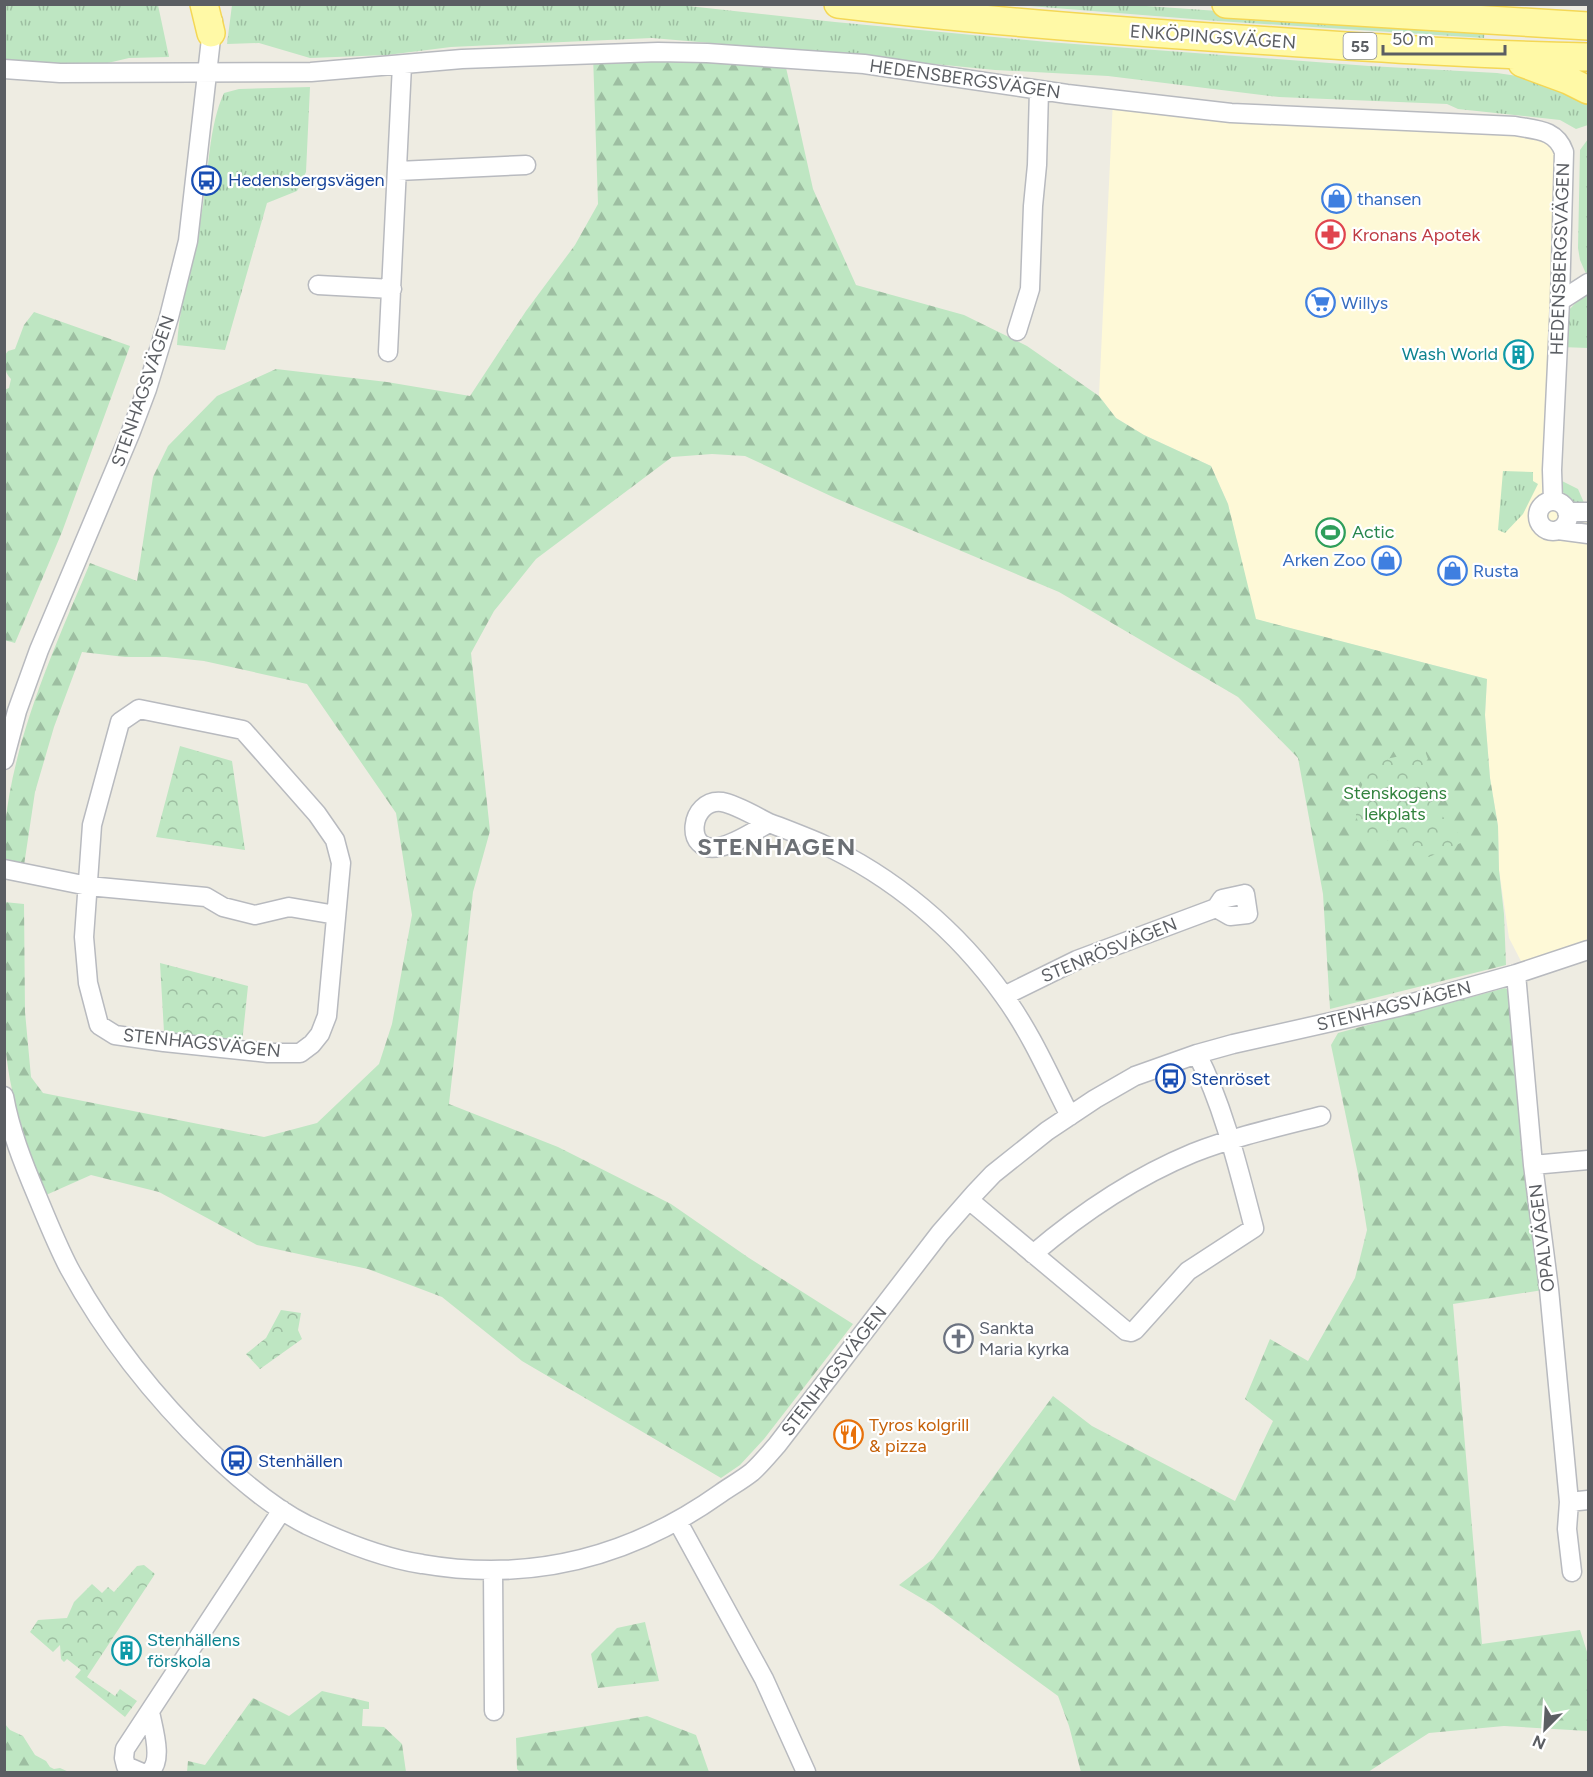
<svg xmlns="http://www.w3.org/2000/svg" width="1593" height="1777" viewBox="0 0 1593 1777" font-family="Figtree,sans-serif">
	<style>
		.commercial { fill: #fef9d7 }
		.grass { fill: url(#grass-tufts) }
		.forest { fill: url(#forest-firs) }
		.park { fill: url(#park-crowns) }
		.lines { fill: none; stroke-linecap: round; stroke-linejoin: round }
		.street-casing { stroke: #b8babf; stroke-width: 21 }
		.primary-casing { stroke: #f4d755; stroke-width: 30 }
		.street { stroke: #fff; stroke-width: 18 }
		.primary { stroke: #fff9a6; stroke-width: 27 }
		.labels { text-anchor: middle; stroke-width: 4.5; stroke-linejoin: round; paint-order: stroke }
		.shield { fill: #fff; stroke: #8c8e92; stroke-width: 1.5 }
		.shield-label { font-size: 16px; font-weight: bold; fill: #5b5e63 }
		.street-label { font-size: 18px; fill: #5b5e63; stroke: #fff }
		.transit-label { font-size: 18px; fill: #164399; stroke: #fff; text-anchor: start }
		.shop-label { font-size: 18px; fill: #366cbe; stroke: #fff; text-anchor: start }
		.health-label { font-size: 18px; fill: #be3a42; stroke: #fff; text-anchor: start }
		.culture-label { font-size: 18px; fill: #0d838f; stroke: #fff; text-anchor: end }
		.leisure-label { font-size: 18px; fill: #27864d; stroke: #fff; text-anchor: start }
		.park-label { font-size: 18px; fill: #32833e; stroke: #fff }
		.worship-label { font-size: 18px; fill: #5b616d; stroke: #fff; text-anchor: start }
		.food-label { font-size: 18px; fill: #c56008; stroke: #fff; text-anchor: start }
		.district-label { font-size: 24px; font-weight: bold; letter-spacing: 1.5px; fill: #6c7075; stroke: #fff }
	</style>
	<defs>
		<pattern id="grass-tufts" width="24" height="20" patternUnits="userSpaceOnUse" patternTransform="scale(1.5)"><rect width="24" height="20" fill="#bee6c2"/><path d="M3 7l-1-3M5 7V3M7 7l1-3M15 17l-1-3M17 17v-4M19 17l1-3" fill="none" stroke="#9dbea1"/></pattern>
		<pattern id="forest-firs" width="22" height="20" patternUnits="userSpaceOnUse" patternTransform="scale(1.5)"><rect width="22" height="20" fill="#bee6c2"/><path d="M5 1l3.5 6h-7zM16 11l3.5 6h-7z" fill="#9dbea1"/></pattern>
		<pattern id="park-crowns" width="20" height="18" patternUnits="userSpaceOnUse" patternTransform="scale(1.5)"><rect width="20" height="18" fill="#bee6c2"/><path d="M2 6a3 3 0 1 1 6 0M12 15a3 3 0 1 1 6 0" fill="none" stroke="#9dbea1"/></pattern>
	</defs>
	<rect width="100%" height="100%" fill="#eeece2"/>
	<path class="commercial" d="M1113 99 1432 124 1560 141 1552 470 1561 504 1565 507 1588 512V939L1523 965 1509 938 1499 870 1498 826 1490 778 1485 715 1487 679 1255 619 1228 504 1211 466 1144 435 1116 418 1099 396Z"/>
	<path class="grass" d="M4 5H158L169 57 129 58 95 66 5 62Z
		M232 5H679L835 22 1048 42 1369 66 1497 73 1532 78 1588 97V125L1576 129 1560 120 1458 109 1447 104 1279 97 1108 76 995 70 793 50 652 38 451 47 387 55 310 58 259 43 227 44Z
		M1017 5H1132L1374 22 1485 28 1484 38 1218 21Z
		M310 87 306 172 297 191 267 203 225 350 177 345C180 298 195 252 203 205 209 169 209 125 224 93L239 89Z
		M1588 139V275L1587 276 1580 260 1578 248 1580 150Z
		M1585 293 1588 298V348L1561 347 1567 312Z
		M1503 471 1533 472V481L1538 484 1523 514 1505 533 1498 530Z
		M1558 479 1578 489 1585 505C1569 503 1562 495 1558 479Z"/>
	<path class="forest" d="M593 55 785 63 813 189 856 285 964 315 1027 346 1099 396 1116 418 1144 435 1211 466 1228 504 1256 619 1487 679 1485 715 1490 778 1498 826 1499 870 1504 914 1506 965 1330 1009 1323 894 1298 758 1238 697 1059 592 835 498 745 456 712 454 672 457 536 559 494 611 471 653 490 831 473 892 449 1104 558 1147 671 1204 749 1258 853 1324 764 1439 740 1465 721 1478 522 1361 442 1297 368 1269 257 1245 159 1192 91 1175 46 1195C27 1146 8 1093 5 1040 2 994 5 947 4 902L24 904 25 1012 31 1077 43 1093 264 1137 317 1123 379 1064 392 1024 412 915 396 813 307 684 204 661 166 657H125L82 652 54 727 35 792 23 872 5 867C5 853 3 839 5 825 15 733 55 647 90 563L137 581 153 477 168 446 217 396 276 369 387 382 470 396 526 311 575 245 598 204Z
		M34 312 130 346 62 532 15 643 4 640V390L9 388 11 379C4 372 4 365 5 355L8 351 15 349 24 325Z
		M1505 988 1517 996 1549 1289 1453 1304 1482 1644 1580 1630 1588 1655V1731L1504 1726 1429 1733 1368 1772H1081L1069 1726 1058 1696 933 1605 899 1585 933 1559 1053 1396 1092 1426 1235 1501 1273 1421 1245 1399 1270 1339 1308 1361 1355 1278 1367 1230 1358 1174 1331 1045 1338 1033Z
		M645 1622 659 1681 598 1688 591 1654 617 1628Z
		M322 1691 369 1702V1709H363L362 1726 384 1727 402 1744 406 1772H187L188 1761 205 1765 253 1698 289 1716Z
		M647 1716 696 1735 709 1772H520L517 1769 516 1738Z
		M5 1724 10 1730 23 1736 35 1755 46 1761 50 1767 54 1769 60 1768 69 1772H5Z"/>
	<path class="park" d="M180 746 232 761 245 850 156 837Z
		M1425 751 1428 759 1421 767 1434 807 1465 841 1429 857 1421 854 1410 843 1373 839 1361 828 1357 819 1354 806 1371 762Z
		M160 963 248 986 242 1043 164 1032Z
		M281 1310 301 1313 298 1330 302 1339 260 1369 246 1354 266 1338Z
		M144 1565 155 1574 87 1677 115 1696 120 1689 137 1701 125 1717 75 1677 81 1670 67 1659 64 1662 61 1659 60 1645 53 1652 30 1632 38 1620 67 1618 74 1602 92 1584 102 1593 108 1587 114 1592 137 1566Z"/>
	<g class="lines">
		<defs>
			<path id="street" d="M4 69 60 73 311 72 462 59 658 52 707 53 864 64 1067 94 1231 113 1515 126C1536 130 1556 129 1564 152L1560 301 1552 470 1553 501
				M398 171 526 165
				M318 285 392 289
				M1560 301 1588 283
				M1017 331 1030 289 1033 206 1037 165 1039 90
				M388 352 402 65
				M1538 516a15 15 0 1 1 30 0a15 15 0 1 1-30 0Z
				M1567 512H1588
				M1558 530 1588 534
				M139 709 243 730 317 814 335 840 341 863 327 1016 320 1034 312 1044 300 1053H268L164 1042 115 1035 99 1025 88 983 84 937 92 825 120 722Z
				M4 760 17 711 39 650 130 434 147 389 169 317 188 241 213 21
				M769 823C757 817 735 804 722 802 689 798 683 855 719 847 736 844 754 831 769 823 786 829 803 836 820 843 893 876 958 931 1004 996 1031 1033 1049 1075 1070 1116
				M4 869 88 886 206 897 223 907 255 915 289 907 336 915
				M1516 974 1533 1165 1549 1289 1569 1502 1567 1529 1572 1572
				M1004 996 1077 960 1216 908 1230 916 1248 914 1245 894 1222 899 1216 908
				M4 1096C10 1130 23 1163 37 1196 47 1220 57 1245 69 1268 106 1336 155 1398 211 1452 239 1479 271 1507 307 1525 343 1542 382 1558 422 1564 532 1583 631 1557 721 1493 731 1486 742 1480 752 1472 761 1464 769 1454 777 1445L940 1233 975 1193 993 1174 1047 1131 1095 1099 1135 1076 1197 1054 1233 1044 1398 1007 1516 974 1588 950
				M1533 1165 1588 1160
				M969 1200 1126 1331 1131 1332 1135 1330 1188 1271 1254 1228C1239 1171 1224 1107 1197 1054
				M1033 1254C1080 1214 1135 1177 1193 1153 1234 1137 1278 1127 1321 1116
				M1569 1502 1588 1500
				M678 1522 764 1679 806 1772
				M493 1570 494 1711
				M140 1772 126 1766 124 1758 125 1749 282 1510
				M149 1772C164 1762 153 1728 150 1712"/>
			<path id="primary" d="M204 4 211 33
				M838 4C982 21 1127 32 1272 41 1377 48 1483 55 1588 57
				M1226 4 1588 26
				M1522 63 1568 80 1588 90"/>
		</defs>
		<use href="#street" class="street-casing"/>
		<use href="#primary" class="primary-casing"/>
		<use href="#street" class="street"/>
		<use href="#primary" class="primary"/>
	</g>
	<defs>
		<symbol id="bus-ring" viewBox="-11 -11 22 22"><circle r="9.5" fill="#fff" stroke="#1a4fb4" stroke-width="1.5"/><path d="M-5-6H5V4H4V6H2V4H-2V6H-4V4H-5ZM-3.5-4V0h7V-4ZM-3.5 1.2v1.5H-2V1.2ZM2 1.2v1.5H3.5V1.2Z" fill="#1a4fb4"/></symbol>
		<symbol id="shop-ring" viewBox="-11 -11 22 22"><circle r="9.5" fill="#fff" stroke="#3f7fe0" stroke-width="1.5"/><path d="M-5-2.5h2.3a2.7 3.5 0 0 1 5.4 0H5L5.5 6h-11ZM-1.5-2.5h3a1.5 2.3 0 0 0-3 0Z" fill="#3f7fe0"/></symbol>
		<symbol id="pharmacy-ring" viewBox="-11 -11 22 22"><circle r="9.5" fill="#fff" stroke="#e0444e" stroke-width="1.5"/><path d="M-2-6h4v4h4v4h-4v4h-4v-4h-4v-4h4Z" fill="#e0444e"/></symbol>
		<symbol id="supermarket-ring" viewBox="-11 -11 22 22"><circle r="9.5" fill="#fff" stroke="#3f7fe0" stroke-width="1.5"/><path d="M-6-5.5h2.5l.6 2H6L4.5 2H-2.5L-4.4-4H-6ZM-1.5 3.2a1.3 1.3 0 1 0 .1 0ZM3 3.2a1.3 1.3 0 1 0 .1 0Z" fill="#3f7fe0"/></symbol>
		<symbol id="building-ring" viewBox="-11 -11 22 22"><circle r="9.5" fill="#fff" stroke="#0f9aa8" stroke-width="1.5"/><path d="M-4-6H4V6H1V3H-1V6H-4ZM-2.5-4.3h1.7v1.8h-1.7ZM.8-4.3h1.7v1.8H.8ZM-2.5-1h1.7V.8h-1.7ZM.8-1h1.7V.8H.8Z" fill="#0f9aa8"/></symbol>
		<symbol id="stadium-ring" viewBox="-11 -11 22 22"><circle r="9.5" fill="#fff" stroke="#2e9e5b" stroke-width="1.5"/><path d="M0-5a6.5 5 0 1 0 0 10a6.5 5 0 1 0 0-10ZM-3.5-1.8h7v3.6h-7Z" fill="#2e9e5b"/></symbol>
		<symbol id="church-ring" viewBox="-11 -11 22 22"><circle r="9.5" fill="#fff" stroke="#6b7280" stroke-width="1.5"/><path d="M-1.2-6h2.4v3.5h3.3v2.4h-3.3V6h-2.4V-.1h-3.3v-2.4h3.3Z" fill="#6b7280"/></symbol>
		<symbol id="restaurant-ring" viewBox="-11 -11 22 22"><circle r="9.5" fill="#fff" stroke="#e8710a" stroke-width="1.5"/><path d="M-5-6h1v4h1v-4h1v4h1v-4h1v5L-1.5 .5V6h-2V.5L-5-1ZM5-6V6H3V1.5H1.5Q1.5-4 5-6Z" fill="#e8710a"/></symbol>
	</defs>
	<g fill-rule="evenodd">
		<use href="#bus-ring" x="190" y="164" width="33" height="33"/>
		<use href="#shop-ring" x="1320" y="182" width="33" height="33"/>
		<use href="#pharmacy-ring" x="1314" y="218" width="33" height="33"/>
		<use href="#supermarket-ring" x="1304" y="286" width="33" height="33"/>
		<use href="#building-ring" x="1502" y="338" width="33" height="33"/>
		<use href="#stadium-ring" x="1314" y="516" width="33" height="33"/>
		<use href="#shop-ring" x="1370" y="544" width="33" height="33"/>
		<use href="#shop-ring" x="1436" y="554" width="33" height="33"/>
		<use href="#bus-ring" x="1154" y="1062" width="33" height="33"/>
		<use href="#church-ring" x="942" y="1322" width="33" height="33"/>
		<use href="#restaurant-ring" x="832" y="1418" width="33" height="33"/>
		<use href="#bus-ring" x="220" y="1444" width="33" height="33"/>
		<use href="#building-ring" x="110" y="1634" width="33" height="33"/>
	</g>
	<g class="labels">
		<rect class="shield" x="1343.5" y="33" width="33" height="26" rx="4.5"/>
		<g class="shield-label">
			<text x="1360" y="52">55</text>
		</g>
		<g class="street-label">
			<text transform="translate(1213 37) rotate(4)" y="6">ENKÖPINGSVÄGEN</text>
			<text transform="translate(965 79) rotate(8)" y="6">HEDENSBERGSVÄGEN</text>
			<text transform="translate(1560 259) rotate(-88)" y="6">HEDENSBERGSVÄGEN</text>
			<text transform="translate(143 391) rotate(-71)" y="6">STENHAGSVÄGEN</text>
			<text transform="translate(1109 950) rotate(-22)" y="6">STENRÖSVÄGEN</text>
			<text transform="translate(1394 1006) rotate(-14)" y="6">STENHAGSVÄGEN</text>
			<text transform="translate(202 1043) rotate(6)" y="6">STENHAGSVÄGEN</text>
			<text transform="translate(1542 1238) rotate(-97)" y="6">OPALVÄGEN</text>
			<text transform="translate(834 1371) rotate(-52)" y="6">STENHAGSVÄGEN</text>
		</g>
		<g class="transit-label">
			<text x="228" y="186">Hedensbergsvägen</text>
			<text x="1191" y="1085">Stenröset</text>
			<text x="258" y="1467">Stenhällen</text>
		</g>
		<g class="shop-label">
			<text x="1357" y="205">thansen</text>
			<text x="1341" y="309">Willys</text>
			<text x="1366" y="566" text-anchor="end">Arken Zoo</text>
			<text x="1473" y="577">Rusta</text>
		</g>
		<g class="health-label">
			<text x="1352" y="241">Kronans Apotek</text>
		</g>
		<g class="culture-label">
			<text x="1498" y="360">Wash World</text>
			<text x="147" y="1646" text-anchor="start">Stenhällens<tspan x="147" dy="21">förskola</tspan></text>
		</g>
		<g class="leisure-label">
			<text x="1352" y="538">Actic</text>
		</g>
		<g class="park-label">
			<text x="1395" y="799">Stenskogens<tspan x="1395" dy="21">lekplats</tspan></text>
		</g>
		<g class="worship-label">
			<text x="979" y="1334">Sankta<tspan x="979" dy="21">Maria kyrka</tspan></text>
		</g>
		<g class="food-label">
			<text x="869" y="1431">Tyros kolgrill<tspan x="869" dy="21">&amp; pizza</tspan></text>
		</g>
		<g class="district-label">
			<text x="777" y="855">STENHAGEN</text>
		</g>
	</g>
	<rect width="1593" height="1777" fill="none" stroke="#5b5e63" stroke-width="12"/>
	<g transform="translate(1545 1729) rotate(204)" stroke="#ffffff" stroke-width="4.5" paint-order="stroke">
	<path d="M0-4.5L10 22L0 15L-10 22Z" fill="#5b5e63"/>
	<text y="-9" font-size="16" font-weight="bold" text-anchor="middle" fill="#5b5e63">N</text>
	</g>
	<path d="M1383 45v9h122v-9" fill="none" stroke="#5b5e63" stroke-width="3"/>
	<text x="1392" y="45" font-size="18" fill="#5b5e63" stroke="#ffffff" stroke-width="4.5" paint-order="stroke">50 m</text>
</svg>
